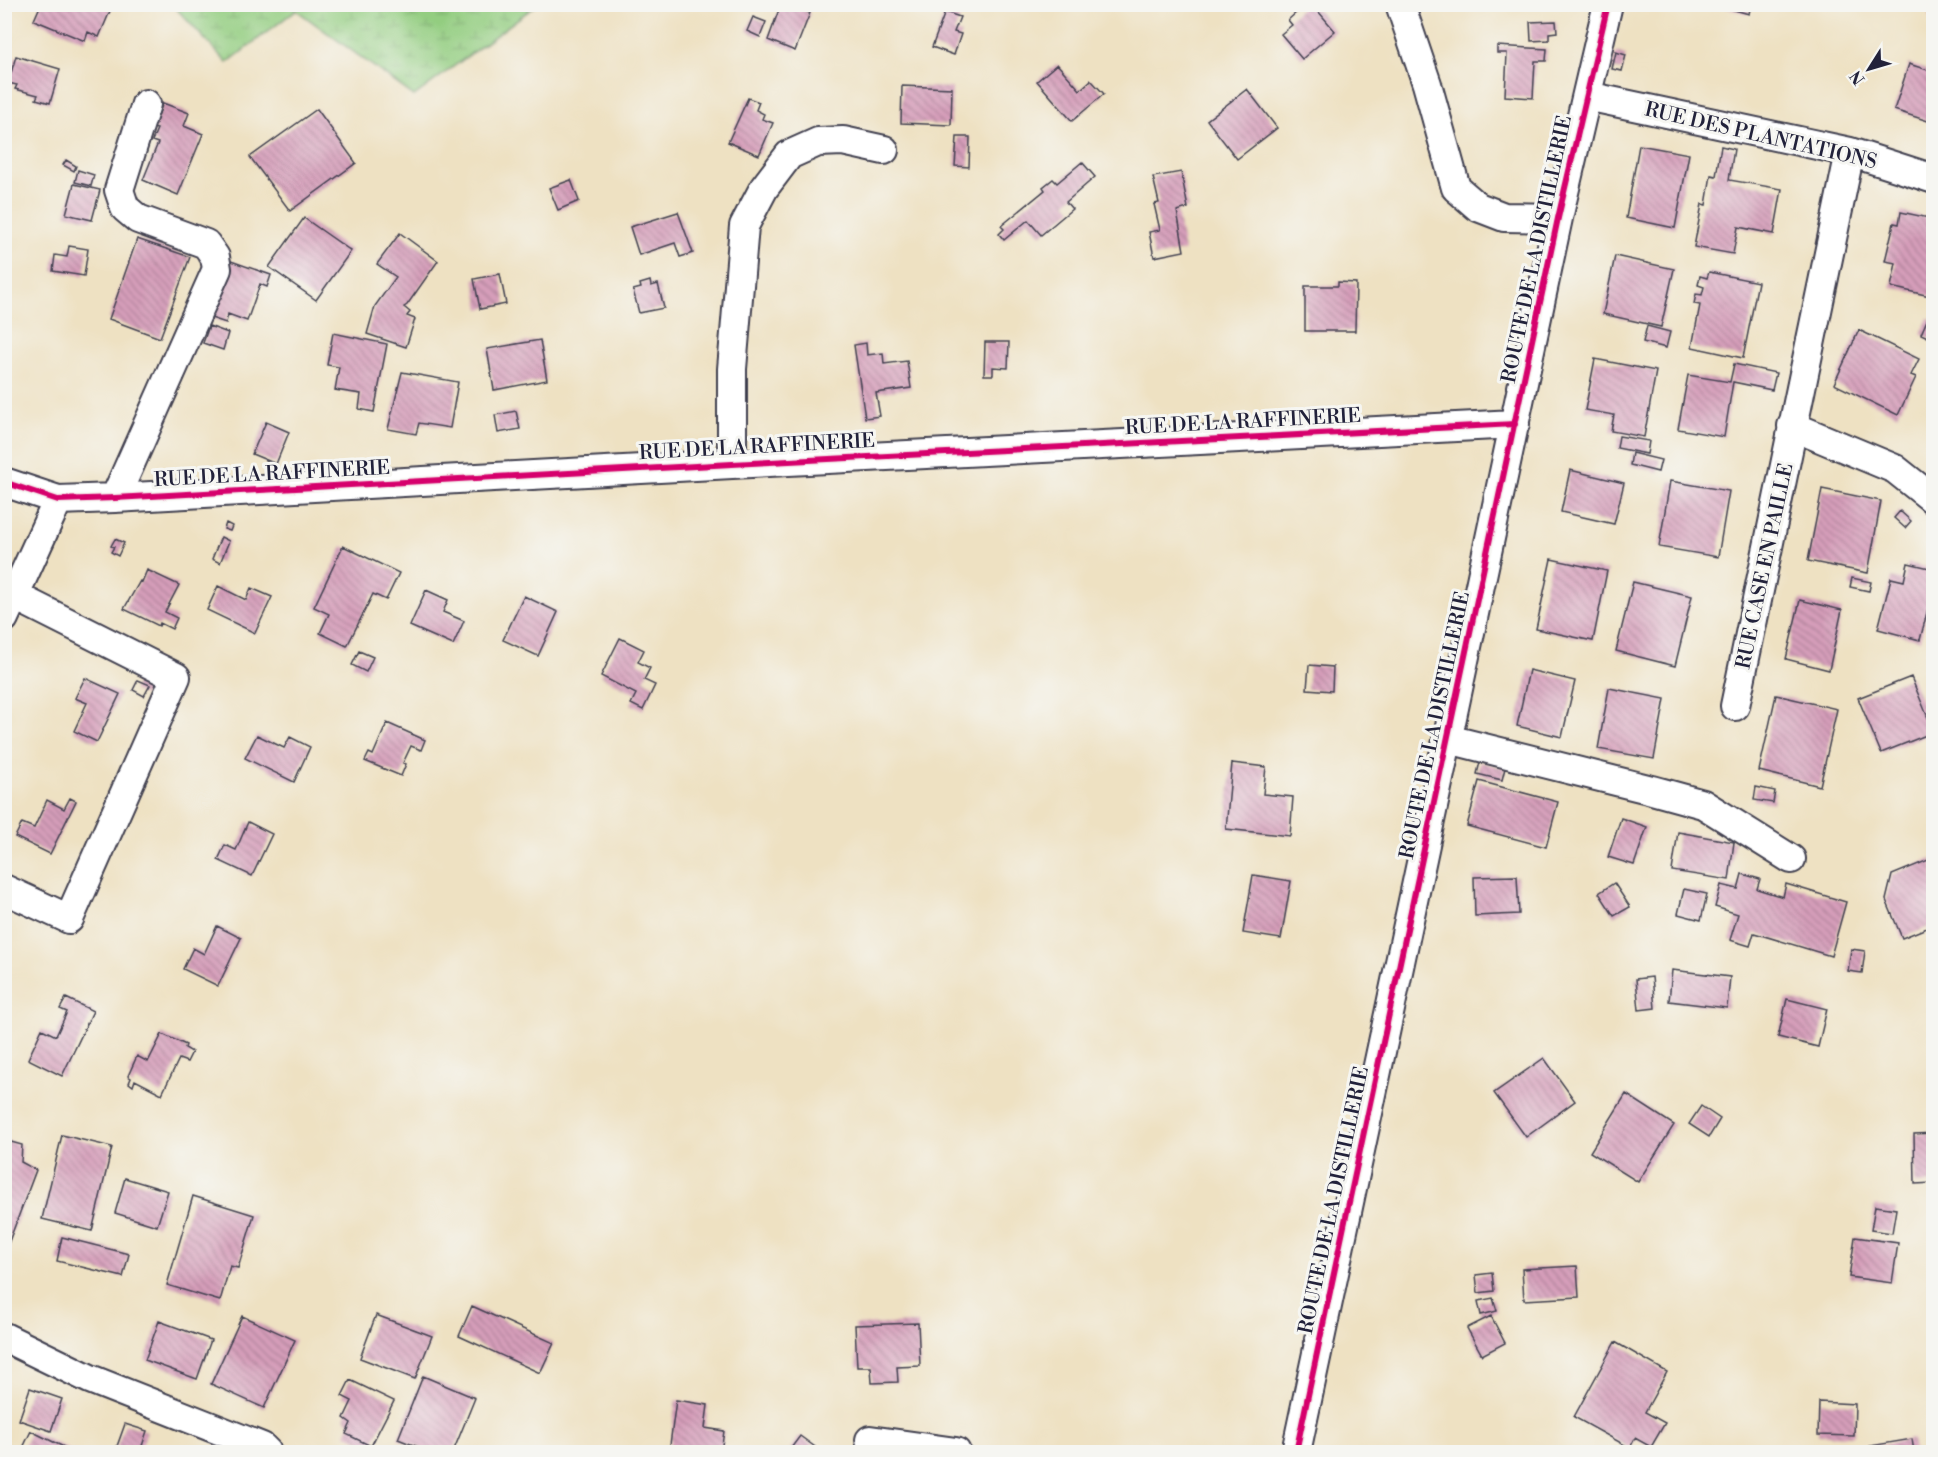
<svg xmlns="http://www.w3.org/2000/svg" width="1938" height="1457" viewBox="0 0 1938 1457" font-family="'Libre Bodoni',serif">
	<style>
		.wetland { fill: url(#wetland-marsh); stroke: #5a785e; stroke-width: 1.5 }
		.building { fill: url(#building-back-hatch) }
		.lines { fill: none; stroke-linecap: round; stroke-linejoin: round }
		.minor-casing { stroke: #413f4f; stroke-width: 32 }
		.minor { stroke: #fff; stroke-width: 28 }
		.cycleway-casing { stroke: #f6f6f2; stroke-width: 10 }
		.cycleway { stroke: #d6006c; stroke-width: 6 }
		.labels { text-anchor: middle; stroke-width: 6; stroke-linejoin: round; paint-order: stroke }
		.street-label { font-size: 20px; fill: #22223b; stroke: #f6f6f2 }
	</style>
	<defs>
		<pattern id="wetland-marsh" width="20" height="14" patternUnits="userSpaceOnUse" patternTransform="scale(1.5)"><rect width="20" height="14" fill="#93cd80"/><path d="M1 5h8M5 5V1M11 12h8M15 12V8" fill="none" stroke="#7eb070"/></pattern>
		<pattern id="building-back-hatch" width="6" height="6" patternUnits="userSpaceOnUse" patternTransform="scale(1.5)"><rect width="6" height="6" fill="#d69eba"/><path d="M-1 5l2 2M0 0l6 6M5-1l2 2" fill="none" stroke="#ad8098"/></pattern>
	</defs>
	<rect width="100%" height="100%" fill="#f6f6f2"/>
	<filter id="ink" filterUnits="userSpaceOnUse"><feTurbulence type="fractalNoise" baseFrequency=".0167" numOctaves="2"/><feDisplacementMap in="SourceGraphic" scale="12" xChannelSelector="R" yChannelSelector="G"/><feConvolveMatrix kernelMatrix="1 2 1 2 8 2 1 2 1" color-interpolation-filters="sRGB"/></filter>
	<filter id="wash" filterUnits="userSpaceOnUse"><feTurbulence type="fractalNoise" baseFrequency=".008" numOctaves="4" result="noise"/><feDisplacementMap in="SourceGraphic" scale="24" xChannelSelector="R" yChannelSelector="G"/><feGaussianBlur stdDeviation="1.35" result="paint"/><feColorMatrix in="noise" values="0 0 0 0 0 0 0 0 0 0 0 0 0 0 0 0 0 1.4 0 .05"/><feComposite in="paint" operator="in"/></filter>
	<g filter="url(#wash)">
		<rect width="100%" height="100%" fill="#eee1c2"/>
		<path class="wetland" d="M535 5V6L414 96 296 10 227 63 173 5Z"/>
		<g id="blocks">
			<path class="building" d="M41 4H113L99 37 88 32 85 41 34 20Z
				M781 4H790L810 13 795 51 768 40Z
				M1306 4H1312L1335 31 1302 59 1281 34 1292 25 1288 20Z
				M1713 4H1751L1749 14Z
				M1932 4H1934V19L1928 17Z
				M945 12 960 17 954 32 961 34 954 55 932 47Z
				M753 17 766 22 760 37 747 31Z
				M1556 21 1557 32 1549 33V40L1531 41 1530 22Z
				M1497 46 1547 49 1546 61H1535L1533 98 1505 96 1507 53H1497Z
				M1616 52 1626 55 1622 71 1612 69Z
				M16 56 60 69 50 103 36 99 38 95 15 89 17 85 8 83Z
				M1057 64 1080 90 1091 80 1104 94 1072 121 1037 81Z
				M1909 64 1934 72V123L1894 110Z
				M902 86 952 88 951 125 901 123Z
				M1247 89 1277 128 1237 159 1207 120Z
				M748 98 759 102 756 110 764 114 762 119 773 123 759 155 728 142Z
				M163 103 189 113 184 126 203 134 178 195 143 180 158 143 152 141 157 129 153 128Z
				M317 109 356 163 290 211 250 157Z
				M957 137H970L969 167 955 166Z
				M1639 145 1689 154 1675 228 1626 218Z
				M1721 146 1734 149 1729 180 1782 189 1774 234 1738 227 1733 254 1694 247 1702 204 1706 205 1711 175 1716 176Z
				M66 160 76 166 74 171 63 165Z
				M1082 162 1095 177 1066 202 1072 209 1041 235 1028 220 1004 240 999 234 1004 229 1001 226 1045 190 1043 187 1053 179 1057 183Z
				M78 170 94 175 91 186 75 182Z
				M1181 172 1188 208 1177 211 1184 251 1154 257 1149 232 1160 230 1154 204 1159 203 1153 177Z
				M571 180 579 201 558 210 549 188Z
				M74 184 100 190 92 220 66 214Z
				M678 212 693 253 680 257 675 243 639 255 630 227Z
				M1901 212 1934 219V297L1891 287 1896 263 1885 261 1894 223 1899 224Z
				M304 218 351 251 316 300 269 267Z
				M400 233 438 261 407 305 404 307 410 312 407 316 415 319 406 347 367 334 375 306 396 277 377 264Z
				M137 239 190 257 160 338 109 319Z
				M69 246 88 249 84 276 53 271 55 255 67 257Z
				M1615 256 1674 269 1661 327 1603 314Z
				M231 261 271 275 267 287 260 284 247 321 228 314 226 323 211 318Z
				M1709 272 1758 282 1743 358 1692 347 1700 305 1694 304 1696 294 1702 295 1704 287 1698 285 1700 276 1707 278Z
				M500 274 506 304 480 309 474 279Z
				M650 281 651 286 658 284 664 308 639 313 633 290 641 288 640 284Z
				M1338 282 1356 283 1355 331H1305V286H1338Z
				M1928 318 1934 321V340L1921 334Z
				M209 326 228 333 223 350 203 343Z
				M1647 326 1670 332 1666 348 1643 342Z
				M1859 330 1919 359 1911 375 1916 377 1898 415 1834 384Z
				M333 333 387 344 374 412 359 409 361 394 335 390 339 367 327 365Z
				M540 340 547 380 494 390 487 349Z
				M985 342H1009L1008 368 993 367V375H984Z
				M866 343 867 355 883 353 884 364 907 361 911 388 876 393 880 416 865 418 854 345Z
				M1595 359 1656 371 1644 437 1611 431 1614 415 1585 410Z
				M1734 364 1776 373 1772 390 1733 382 1724 437 1678 429 1688 375 1730 382Z
				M402 372 458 382 450 428 419 423 416 434 388 429Z
				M516 411 520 429 498 433 495 415Z
				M266 422 289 432 276 464 252 454Z
				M1619 436 1649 441 1647 454 1617 448Z
				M1632 453 1661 460 1658 472 1630 465Z
				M1570 470 1624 483 1614 524 1561 512Z
				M1670 481 1729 491 1718 557 1659 547Z
				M1822 489 1881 501 1868 573 1808 561Z
				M1900 511 1911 521 1905 528 1894 518Z
				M226 523 232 526 230 531 224 529Z
				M221 537 229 541 220 563 212 559Z
				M115 539 124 543 118 556 111 552 114 547 111 546Z
				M343 546 399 573 386 600 373 594 347 646 320 633 329 614 314 607Z
				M1551 559 1607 571 1593 641 1536 629Z
				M1908 563 1934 569V585L1920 640 1878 629 1891 578 1904 581Z
				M147 570 179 585 165 612 177 618 172 629 160 623 159 626 124 609 140 581 142 582Z
				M1852 578 1871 582 1869 591 1850 587Z
				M1633 582 1692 596 1675 666 1616 651Z
				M218 586 246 600 251 588 272 597 255 633 207 610Z
				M426 590 448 600 443 612 464 621 453 645 410 626Z
				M524 596 558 612 538 656 503 640Z
				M1800 600 1842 610 1829 670 1786 659Z
				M620 638 644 650 638 662 650 668 644 680 655 685 643 710 631 704 636 694 601 676Z
				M359 651 373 657 366 672 352 665Z
				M1309 665 1333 667 1332 691 1307 689Z
				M1529 670 1575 681 1562 737 1517 726Z
				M1911 677 1934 732 1881 753 1858 698Z
				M85 678 120 694 97 742 74 731 87 703 75 698Z
				M138 680 150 685 144 696 133 690Z
				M1609 688 1665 699 1654 759 1598 749Z
				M1776 695 1837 709 1820 786 1759 771Z
				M387 723 425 740 421 750 411 746 403 763 406 764 401 776 365 761 369 753 373 755Z
				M257 735 284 748 290 737 310 747 294 782 245 758Z
				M1480 762 1505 768 1502 780 1477 774Z
				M1232 763 1266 767 1263 794 1293 797 1290 836 1226 829Z
				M1479 781 1558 802 1546 847 1467 826Z
				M1756 787 1775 791 1773 803 1754 800Z
				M70 798 76 801 50 854 15 837 22 823 34 828 47 800 64 809Z
				M1621 818 1647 827 1634 865 1608 857Z
				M248 822 272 834 252 876 218 860 225 845 236 850Z
				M1678 832 1734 842 1729 880 1672 871Z
				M1933 858 1934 925 1902 938 1886 900 1892 875Z
				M1742 874 1760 879 1757 889 1783 897 1786 884 1846 902 1831 956 1754 933 1750 946 1730 940 1738 914 1715 907 1721 885 1738 889Z
				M1253 875 1291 881 1281 939 1243 933Z
				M1517 876 1519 914 1475 916 1474 877Z
				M1614 883 1630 907 1614 916 1599 893Z
				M1684 889 1707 894 1701 920 1678 914Z
				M217 926 241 938 218 986 183 969 193 948 204 954Z
				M1851 949 1865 951 1862 973 1848 971Z
				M1672 970 1730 977 1727 1008 1669 1001Z
				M1652 977 1655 1008 1639 1010 1636 979Z
				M66 998 93 1011 62 1076 28 1059 42 1029 56 1036 67 1012 60 1009Z
				M1787 999 1827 1009 1818 1047 1778 1037Z
				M162 1034 186 1045 185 1048 192 1052 187 1062 179 1059 162 1094 135 1080 133 1086 129 1083 131 1078 128 1076 137 1056 148 1062Z
				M1544 1058 1575 1101 1526 1137 1494 1093Z
				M1626 1094 1674 1125 1638 1182 1590 1152Z
				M1701 1106 1720 1119 1709 1137 1689 1124Z
				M1934 1133V1183L1915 1184 1914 1134Z
				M62 1135 112 1147 92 1231 42 1219Z
				M4 1140 22 1145 21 1162 36 1170 5 1252Z
				M125 1178 168 1191 157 1226 115 1213Z
				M193 1196 254 1215 238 1268 230 1266 220 1301 167 1285Z
				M1875 1206 1896 1209 1892 1233 1871 1230Z
				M62 1237 129 1254 123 1277 57 1261Z
				M1855 1237 1898 1243 1892 1283 1849 1277Z
				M1577 1266 1579 1297 1524 1300 1522 1269Z
				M1492 1273 1494 1291 1478 1293 1476 1275Z
				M1493 1298 1497 1311 1481 1315 1478 1301Z
				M472 1306 554 1343 540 1373 459 1336Z
				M376 1315 432 1336 415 1379 360 1358Z
				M242 1316 295 1340 264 1408 211 1384Z
				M1491 1316 1505 1343 1482 1355 1467 1328Z
				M159 1321 211 1340 197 1379 145 1360Z
				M918 1323 920 1366 897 1367 898 1382 872 1383 871 1367H857L855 1325Z
				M1615 1342 1667 1372 1645 1412 1665 1423 1651 1447 1635 1438 1630 1448 1574 1417Z
				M423 1376 475 1398 453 1452H431L398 1439Z
				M350 1380 394 1401 371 1446 346 1434 351 1423 344 1418 352 1401 342 1396Z
				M30 1388 62 1399 51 1431 19 1420Z
				M676 1400 708 1405 705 1428 724 1431 721 1452H669Z
				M1819 1402 1855 1404 1854 1436 1818 1435Z
				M125 1424 147 1431 140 1452H127L116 1449Z
				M31 1431 74 1452H21Z
				M800 1436 822 1452H788Z
				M1912 1439 1914 1452H1871L1870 1446Z"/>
		</g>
	</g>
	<g filter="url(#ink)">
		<use href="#blocks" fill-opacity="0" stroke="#413f4f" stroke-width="1.5"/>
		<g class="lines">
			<defs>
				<path id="minor" d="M1400 4 1427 84 1456 188 1478 207 1504 217 1558 218
					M1587 96 1850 152 1934 179
					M1792 426 1895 469 1934 500
					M732 464V369L744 226 764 188 789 155 818 142 843 141 884 150
					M4 482 58 500 115 498 732 464 1515 424
					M115 498 217 269 215 257 206 244 138 219 125 208 119 190 146 104
					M4 618 58 500
					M1735 706 1850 152
					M1448 739 1652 790 1703 804 1791 859
					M4 889 69 919 176 677 15 596
					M4 1337 90 1379 262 1447 267 1452
					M870 1440 956 1452
					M1296 1452 1558 218 1608 4"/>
			</defs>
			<use href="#minor" class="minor-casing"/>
			<use href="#minor" class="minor"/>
			<defs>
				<path id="cycleway" d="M4 482 58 500 115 498 732 464 1515 424
					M1296 1452 1558 218 1608 4"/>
			</defs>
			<use href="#cycleway" class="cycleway-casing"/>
			<use href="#cycleway" class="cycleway"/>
		</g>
	</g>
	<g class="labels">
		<g class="street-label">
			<text transform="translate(1761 135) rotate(13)" y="7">RUE DES PLANTATIONS</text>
			<text transform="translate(1536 249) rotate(-78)" y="7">ROUTE DE LA DISTILLERIE</text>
			<text transform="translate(1243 421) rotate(-3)" y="7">RUE DE LA RAFFINERIE</text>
			<text transform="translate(757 446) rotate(-3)" y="7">RUE DE LA RAFFINERIE</text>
			<text transform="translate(272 473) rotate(-3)" y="7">RUE DE LA RAFFINERIE</text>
			<text transform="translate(1764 566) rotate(-78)" y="7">RUE CASE EN PAILLE</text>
			<text transform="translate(1434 725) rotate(-78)" y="7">ROUTE DE LA DISTILLERIE</text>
			<text transform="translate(1333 1200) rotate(-78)" y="7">ROUTE DE LA DISTILLERIE</text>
		</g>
	</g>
	<rect width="1938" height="1457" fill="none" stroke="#f6f6f2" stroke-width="24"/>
	<g transform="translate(1869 69) rotate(233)" stroke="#f6f6f2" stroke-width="4.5" paint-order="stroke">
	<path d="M0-4.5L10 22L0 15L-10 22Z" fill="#22223b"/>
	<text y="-9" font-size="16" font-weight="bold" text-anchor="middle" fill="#22223b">N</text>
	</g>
</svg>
